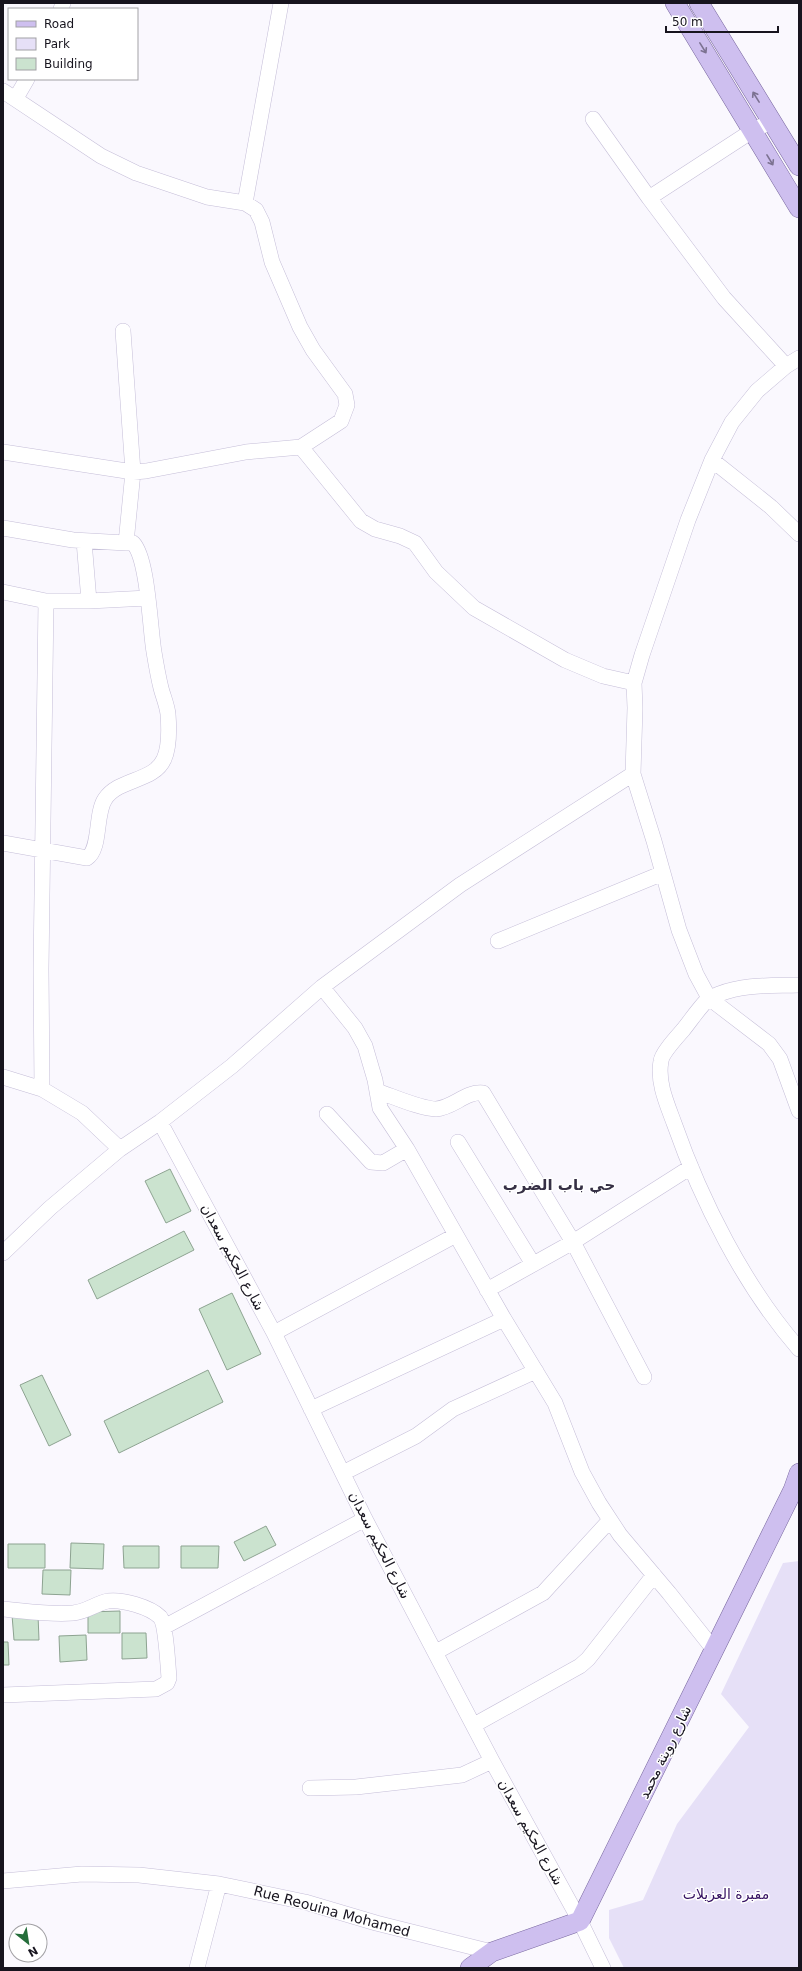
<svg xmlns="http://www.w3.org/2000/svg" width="802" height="1971" viewBox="0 0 802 1971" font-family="'DejaVu Sans',Cairo,sans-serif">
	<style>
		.green { fill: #e6e0f7 }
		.building { fill: #cbe3cf; stroke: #8da391 }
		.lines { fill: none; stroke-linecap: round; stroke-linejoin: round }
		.minor-casing { stroke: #c5bed8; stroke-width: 16 }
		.major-casing { stroke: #79689f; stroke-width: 20 }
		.minor { stroke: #fff; stroke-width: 15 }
		.major { stroke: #cebfef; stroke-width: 19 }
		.oneway { stroke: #7c7291 }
		.labels { text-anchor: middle; stroke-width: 3; stroke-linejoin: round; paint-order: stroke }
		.street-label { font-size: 14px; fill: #17141e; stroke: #fff }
		.park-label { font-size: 14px; fill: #341060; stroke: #fff }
		.neighbourhood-label { font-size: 15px; font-weight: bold; fill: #363045; stroke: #fff }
	</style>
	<rect width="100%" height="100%" fill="#faf8fe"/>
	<path class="green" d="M799 1561V1968H624L609 1938V1910L643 1900 677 1824 749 1727 721 1694 783 1563Z"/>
	<path class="building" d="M170 1169 191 1211 166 1223 145 1181Z
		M184 1231 194 1250 97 1299 88 1280Z
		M232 1293 261 1354 227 1370 199 1309Z
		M208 1370 223 1402 119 1453 104 1421Z
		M42 1375 71 1435 49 1446 20 1385Z
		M266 1526 276 1545 244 1561 234 1542Z
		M71 1543 104 1544 103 1569 70 1568Z
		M8 1544H45V1568H8Z
		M123 1546H159V1568H124Z
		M181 1546H219L218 1568H181Z
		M43 1570H71L70 1595 42 1594Z
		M120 1611V1633H88V1612Z
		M12 1615H38L39 1640H14Z
		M122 1633H146L147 1658 122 1659Z
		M86 1635 87 1660 60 1662 59 1636Z
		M3 1642H8L9 1665H3Z"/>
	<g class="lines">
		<defs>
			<path id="minor" d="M61 9 63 3
				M3 91 101 156 136 173 207 197 245 203 256 210 262 222 272 262 300 327 313 350 345 394 347 405 341 421 301 447 246 452 146 471 133 472 3 452
				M16 98 27 79
				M593 119 649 198 724 298 786 366
				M649 198 752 131 772 121
				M245 203 281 3
				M799 358 786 366 757 391 732 422 712 460 688 520 642 655 634 683 635 708 633 774 654 841 679 930 696 974 709 998 769 1044 780 1059 799 1111
				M301 447 361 521 375 529 400 536 415 543 436 572 474 608 565 660 603 676 634 683
				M712 460 771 507 799 534
				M3 528 73 540 126 543 133 472 123 331
				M84 541 89 601
				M3 592 46 601H89L148 598
				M3 843 87 858C101 849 95 814 105 799 119 778 154 782 164 759 170 746 169 727 168 714 167 705 163 696 161 688 158 676 156 664 154 652 150 629 148 558 133 543H126
				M498 941 663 873
				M799 985C771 986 745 984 719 994 715 996 711 997 708 999 699 1008 691 1020 683 1030 677 1037 662 1053 661 1061 657 1082 667 1104 674 1123 701 1200 744 1286 799 1349
				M322 987 355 1028 365 1046 375 1080 380 1108 407 1149
				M3 1077 42 1089 82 1113 120 1149
				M42 1089 41 969 46 601
				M377 1091C392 1096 421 1109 436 1109 453 1108 466 1091 483 1093L573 1242 644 1377
				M327 1114 371 1162 383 1163 407 1149 504 1319 555 1403 582 1472 599 1503 620 1535 669 1593 715 1651
				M160 1122 274 1333 365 1519 492 1761 580 1921 603 1968
				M458 1142 533 1264
				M3 1253 50 1208 120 1149 160 1122 232 1066 322 987 460 885 633 774
				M487 1290 573 1242 691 1167
				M274 1333 456 1235
				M311 1409 504 1319
				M343 1473 416 1436 453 1409 536 1371
				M3 1609C26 1611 50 1615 73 1613 86 1612 97 1603 108 1601 122 1599 150 1607 160 1617 166 1624 168 1667 169 1678L167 1683 156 1689 3 1695
				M164 1627 365 1519
				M436 1652 543 1593 610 1520
				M474 1725 580 1666 588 1659 654 1575
				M310 1788 356 1787 462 1775 492 1761
				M3 1881 82 1874 139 1875 219 1884 305 1902 376 1923 492 1952
				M197 1968 219 1884"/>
			<path id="major" d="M675 3 799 208
				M699 3 799 166
				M470 1968 492 1952 580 1921 793 1490 799 1473"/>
		</defs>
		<use href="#minor" class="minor-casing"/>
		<use href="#major" class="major-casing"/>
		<use href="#minor" class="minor"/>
		<use href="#major" class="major"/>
	</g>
	<defs><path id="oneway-shaft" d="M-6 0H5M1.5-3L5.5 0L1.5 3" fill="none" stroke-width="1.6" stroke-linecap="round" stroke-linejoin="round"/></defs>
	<g class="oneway">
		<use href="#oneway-shaft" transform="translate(703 48) rotate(58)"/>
		<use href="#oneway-shaft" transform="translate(756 97) rotate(-122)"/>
		<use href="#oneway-shaft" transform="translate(770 160) rotate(59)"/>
	</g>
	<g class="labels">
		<g class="street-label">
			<text transform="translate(233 1257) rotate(62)" y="5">شارع الحكيم سعدان</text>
			<text transform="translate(380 1545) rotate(63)" y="5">شارع الحكيم سعدان</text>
			<text transform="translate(665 1752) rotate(-64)" y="5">شارع روينة محمد</text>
			<text transform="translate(531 1832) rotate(61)" y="5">شارع الحكيم سعدان</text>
			<text transform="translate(332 1911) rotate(15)" y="5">Rue Reouina Mohamed</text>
		</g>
		<g class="park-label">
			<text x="726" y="1899">مقبرة العزيلات</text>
		</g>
		<g class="neighbourhood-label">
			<text x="559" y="1190">حي باب الضرب</text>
		</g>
	</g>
	<rect width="802" height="1971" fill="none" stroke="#17141e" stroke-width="8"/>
	<rect x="8" y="8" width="130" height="72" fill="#ffffff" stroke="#a2a1a5"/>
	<rect x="16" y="21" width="20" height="6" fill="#cebfef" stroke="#a2a1a5"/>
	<text x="44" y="28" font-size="12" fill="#17141e">Road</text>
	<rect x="16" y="38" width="20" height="12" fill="#e6e0f7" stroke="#a2a1a5"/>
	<text x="44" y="48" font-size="12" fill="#17141e">Park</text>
	<rect x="16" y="58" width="20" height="12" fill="#cbe3cf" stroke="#a2a1a5"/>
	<text x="44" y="68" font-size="12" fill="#17141e">Building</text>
	<g transform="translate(28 1943) rotate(150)"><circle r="19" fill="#ffffff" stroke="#a2a1a5"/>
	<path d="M0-3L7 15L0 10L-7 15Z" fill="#256e3b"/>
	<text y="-6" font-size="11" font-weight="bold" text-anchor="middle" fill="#17141e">N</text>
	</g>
	<path d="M666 26v6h112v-6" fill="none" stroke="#17141e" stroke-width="2"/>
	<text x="672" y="26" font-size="12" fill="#17141e" stroke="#ffffff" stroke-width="3" paint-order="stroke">50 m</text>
</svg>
